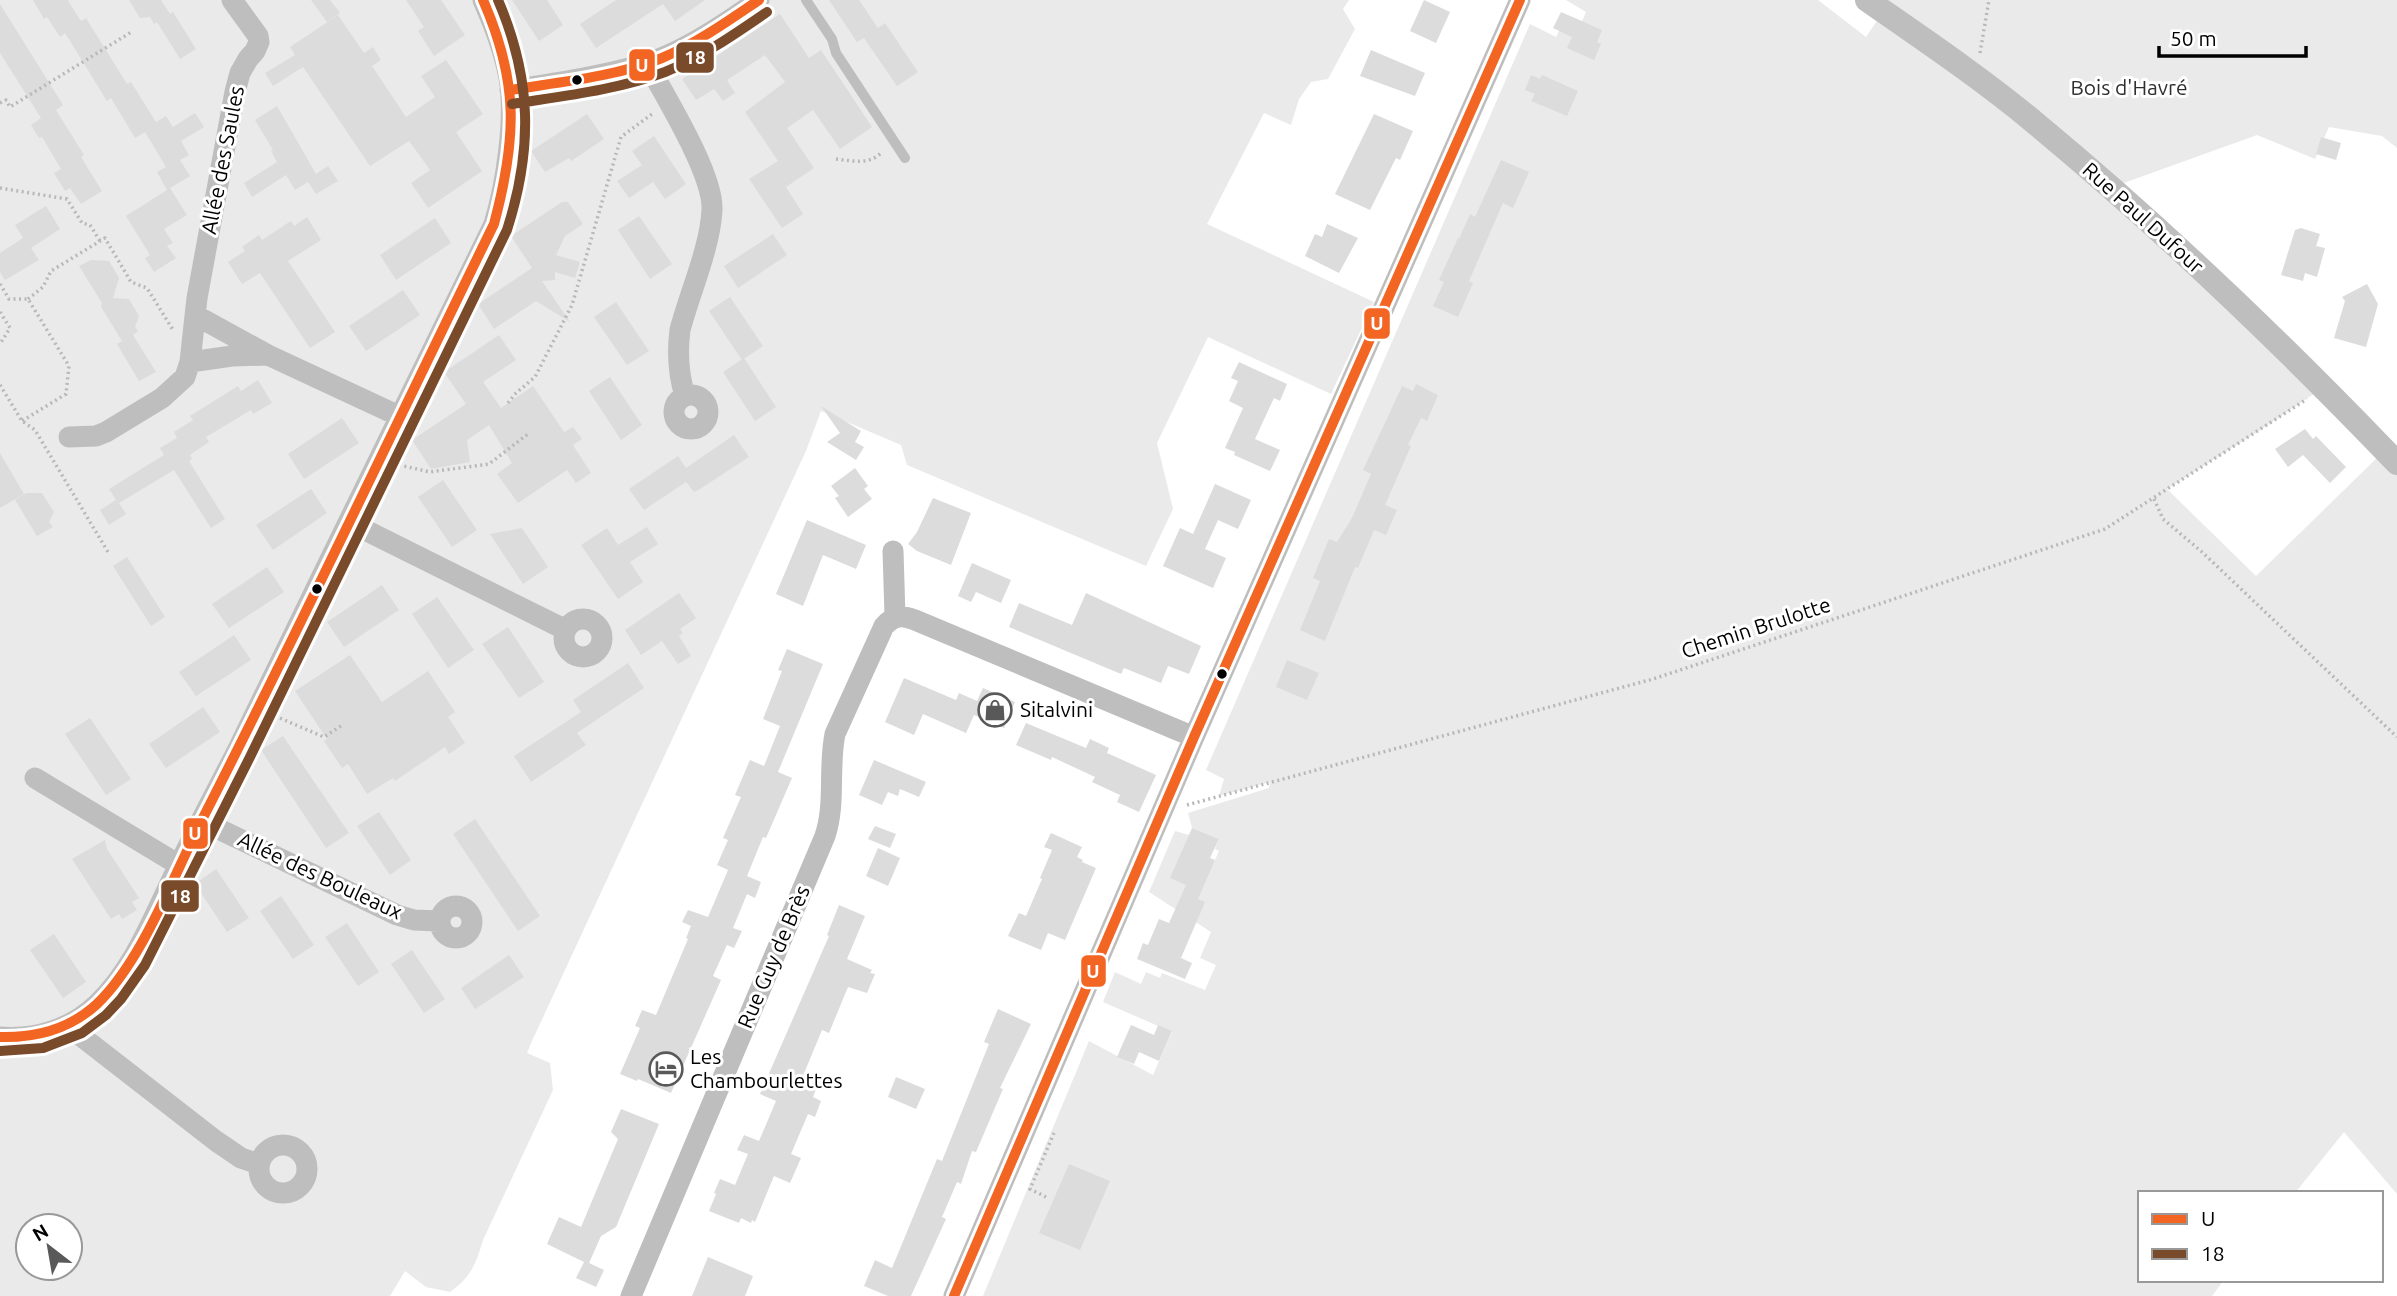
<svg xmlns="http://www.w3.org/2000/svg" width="2397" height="1296" viewBox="0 0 2397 1296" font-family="Ubuntu,sans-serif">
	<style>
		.green { fill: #eaeaea; fill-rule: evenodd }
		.building { fill: #dcdcdc }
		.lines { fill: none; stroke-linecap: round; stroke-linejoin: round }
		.path { stroke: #b8b8b8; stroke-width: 3.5; stroke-dasharray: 2 3.5; stroke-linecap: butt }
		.service { stroke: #bebebe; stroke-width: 10 }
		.minor { stroke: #bebebe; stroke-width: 21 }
		.tertiary { stroke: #bebebe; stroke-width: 24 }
		.bus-1-casing { stroke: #fff; stroke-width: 16 }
		.bus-2-casing { stroke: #fff; stroke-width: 16 }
		.bus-1 { stroke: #f26522; stroke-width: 10 }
		.bus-2 { stroke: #7a4b2a; stroke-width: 10 }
		.bus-dot { fill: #000; stroke: #fff; stroke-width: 2.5 }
		.labels { text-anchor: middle; stroke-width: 6; stroke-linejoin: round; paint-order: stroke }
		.park-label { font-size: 21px; fill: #2f2f2f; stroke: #fff }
		.street-label { font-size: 21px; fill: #000; stroke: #fff }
		.poi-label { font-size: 21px; fill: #000; stroke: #fff; text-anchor: start }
		.line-badge { stroke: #fff; stroke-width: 2.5 }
		.badge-label { font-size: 19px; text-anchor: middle; font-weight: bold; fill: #fff }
	</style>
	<rect width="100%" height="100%" fill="#fff"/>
	<path class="green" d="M0 0H1349L1343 9 1355 29 1328 79 1311 82 1299 99 1291 125 1264 113 1207 224 1374 302 1331 394 1208 337 1157 443 1173 509 1146 566 907 465 901 445 821 411 806 451 532 1041 527 1053 550 1063 553 1090 483 1240C476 1264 471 1277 450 1292L426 1287 405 1271 390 1296H0ZM28 1226H70V1268H28Z
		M1566 0H1818L1866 37 1883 12 1867 0H2397V148L2382 136 2329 127 2315 159 2257 135 2110 188 2324 387 2262 429 2167 489 2256 576 2385 450 2397 463V1194L2344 1132 2295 1193H2140V1280H2224L2212 1296H983L1089 1041 1153 1075 1172 1032 1103 1002 1115 972 1141 984 1146 972 1160 978 1162 973 1205 990 1216 965 1200 958 1211 932 1149 892 1175 831 1189 835 1209 873 1219 851 1215 849 1219 839 1192 828 1188 813 1269 788 1270 782 1219 796 1224 779 1206 770 1530 24 1556 37 1567 15 1582 21 1586 12Z"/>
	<path class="building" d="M33 0H70L68 1 81 21 86 18 127 84 131 82 156 122 166 116 173 127 195 113 204 127 181 141 189 155 180 160 190 176 170 188 187 215 164 229 173 243 167 246 176 258 154 272 145 258 150 255 126 216 167 190 157 172 166 167 145 132 135 138 111 98 107 101 65 33 60 37 47 17 44 19Z
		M129 0H161L170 14 173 12 196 49 180 59 157 22 154 24 150 17 140 18Z
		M311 0H330L340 13 327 22Z
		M406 0H441L465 35 434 56 418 31 424 27Z
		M512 0H547L563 25 539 41Z
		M616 0H705L675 21 663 4 596 48 580 24Z
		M829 0H859L878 28 885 23 918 72 897 86 864 38 857 42Z
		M1424 0 1450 12 1436 43 1410 31Z
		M0 4 63 105 56 110 84 155 81 157 102 191 81 204 70 188 65 191 54 173 61 169 42 137 39 138 31 125 41 118 0 53Z
		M1561 12 1602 30 1597 42 1601 44 1594 60 1567 48 1572 37 1553 28Z
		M780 14 809 58 821 50 872 127 840 149 813 110 787 128 814 168 786 187 803 214 782 228 749 179 778 161 745 112 785 82 765 55 727 80 735 93 723 101 714 89 696 100 682 79Z
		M338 15 364 53 373 47 381 60 372 66 406 117 435 97 421 76 446 60 483 114 456 132 482 171 428 208 411 183 430 170 409 141 370 166 303 67 273 86 265 73 295 55 290 47Z
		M1371 50 1425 73 1415 96 1360 76Z
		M1531 75 1540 79 1542 75 1578 91 1567 116 1531 101 1535 94 1525 90Z
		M277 106 316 174 328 166 338 181 316 194 308 182 295 190 286 175 252 197 244 183 277 162 271 151 273 150 255 120Z
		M587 114 604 139 571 161 569 158 545 172 531 151Z
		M1374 114 1413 131 1400 160 1396 158 1370 210 1335 194Z
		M654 136 686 184 665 199 653 182 629 198 617 181 642 165 632 151Z
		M2321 137 2341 143 2336 160 2316 154Z
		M1501 160 1529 172 1513 208 1503 203 1469 281 1473 283 1458 317 1433 306 1444 282 1439 280 1458 238 1459 239 1470 214 1475 217Z
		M562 202H568L583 224 565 236 556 255 580 262 575 278 555 272V280L542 281 570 322 536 301 494 329 478 304 532 268 511 236Z
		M46 206 60 229 31 248 39 260 5 280 0 272V253L23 238 15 225Z
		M639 216 672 264 650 279 618 230Z
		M307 217 321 240 288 261 335 332 310 348 260 273 242 284 228 262 245 251 242 247 259 235 262 240 291 221 294 226Z
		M435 218 451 243 396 280 380 255Z
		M1327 224 1358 238 1339 273 1305 256 1315 234 1322 237Z
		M2301 228 2320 234 2316 246 2325 248 2317 277 2305 273 2303 281 2281 275 2295 230Z
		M773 234 787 255 738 288 724 266Z
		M91 260 109 261 119 278 113 298 129 299 139 316 135 327 138 331 133 335 156 372 139 381 117 344 122 341 101 307 102 303 79 266Z
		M2367 284 2378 304 2366 347 2334 338 2345 301 2342 297Z
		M403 290 420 315 366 351 349 326Z
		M730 297 763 346 742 360 709 311Z
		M616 302 649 351 627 365 594 317Z
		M499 335 516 360 483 382 501 408 533 386 564 432 573 427 582 439 573 445 591 473 576 483 567 470 518 503 497 474 512 463 489 425 467 440 470 462 431 469 412 440 466 404 444 372Z
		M744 358 776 407 755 421 723 372Z
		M1239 362 1287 384 1280 401 1274 398 1255 439 1280 450 1270 471 1234 455 1235 452 1225 448 1243 408 1229 401 1238 381 1231 378Z
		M610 377 642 425 621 440 589 391Z
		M258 380 272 403 253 414 251 410 206 437 209 442 190 455 192 459 189 461 225 519 211 528 174 470 119 503 126 514 109 525 100 510 116 500 109 489 164 455 160 448 177 438 174 432 193 420 190 416 238 386 241 391Z
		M1416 384 1438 395 1427 421 1421 418 1408 445 1411 446 1385 505 1397 510 1386 535 1374 530 1358 568 1355 567 1325 641 1300 630 1320 581 1313 578 1329 539 1337 542 1352 518 1371 474 1363 470 1402 386 1413 391Z
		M821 406 861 431 855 442 864 447 856 460 827 442 840 433Z
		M342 418 359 443 304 479 288 454Z
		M2305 429 2313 439 2316 436 2346 467 2330 483 2303 455 2288 467 2275 449Z
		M734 435 749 457 700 489 694 492 686 482 644 510 629 489 678 456 686 468Z
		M0 453 24 494 0 508Z
		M855 468 868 486 864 489 872 499 848 517 835 498 839 496 831 486Z
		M443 480 477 530 452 547 418 497Z
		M1215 484 1251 500 1238 529 1218 520 1205 549 1226 558 1213 588 1163 566 1180 528 1193 534Z
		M311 489 327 513 273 550 256 525Z
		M26 493H42L54 512 49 522 53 527 37 536 15 500Z
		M933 498 971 513 951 565 917 551 908 544 917 532Z
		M807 520 866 545 856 569 823 555 803 606 776 594Z
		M647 527 658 544 630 562 643 582 618 599 581 545 607 528 618 545Z
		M522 528 548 567 523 584 490 534Z
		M127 557 165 617 151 626 113 566Z
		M972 563 1011 580 1001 603 976 592 971 602 958 596Z
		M267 567 284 592 229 628 212 604Z
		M382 585 399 610 344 647 327 622Z
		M679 593 696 618 680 629 683 633 679 636 691 656 678 664 662 641 641 655 625 630Z
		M1086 593 1201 646 1189 674 1168 666 1161 683 1124 668 1121 674 1009 627 1019 603 1072 625Z
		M437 597 474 650 448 668 412 614Z
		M508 627 544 682 519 698 482 644Z
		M234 635 251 660 196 696 179 672Z
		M787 649 823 664 778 772 792 778 766 838 763 837 747 876 761 882 755 898 747 894 733 928 742 931 734 948 727 945 713 976 721 980 671 1093 638 1079 637 1081 620 1074 640 1028 635 1026 642 1010 656 1015 688 939 686 938 691 926 682 922 688 910 708 917 728 870 717 865 728 840 723 838 741 797 735 795 750 760 764 766 780 726 763 719 782 671 778 670Z
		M350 655 382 702 428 671 455 712 448 717 465 743 449 754 445 747 395 781 393 778 367 794 348 764 342 768 324 741 327 739 295 691Z
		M1287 660 1319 673 1307 700 1276 687Z
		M628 663 644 688 577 733 586 745 531 782 514 756 581 712 573 700Z
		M904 678 956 700 959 693 977 701 983 688 1015 702 1004 728 974 715 966 733 923 714 914 735 885 722Z
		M203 707 220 732 166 768 149 744Z
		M90 718 131 779 106 795 65 734Z
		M1026 723 1086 748 1090 739 1109 748 1107 753 1156 775 1139 812 1117 802 1120 795 1092 782 1095 777 1052 757 1051 760 1016 745Z
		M283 736 349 833 326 848 261 750Z
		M874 760 926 782 919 797 900 789 898 796 888 792 882 805 859 795Z
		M379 812 411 860 390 875 357 826Z
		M475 819 540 916 518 931 453 834Z
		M875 826 896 834 890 848 868 839Z
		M1192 828 1219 839 1210 858 1215 860 1198 899 1205 902 1181 958 1192 963 1185 979 1137 959 1143 943 1148 945 1159 919 1169 923 1186 885 1170 878Z
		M1051 833 1082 847 1077 857 1083 860 1082 862 1096 868 1065 940 1048 933 1041 950 1008 936 1019 913 1026 916 1042 879 1040 878 1052 850 1044 847Z
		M105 840 107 849 139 898 132 902 137 910 122 919 119 914 111 919 72 859Z
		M878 848 900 858 888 886 866 876Z
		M216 869 249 918 227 932 195 884Z
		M281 896 314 945 293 959 260 911Z
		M839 905 865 916 847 959 872 970 870 973 875 974 867 993 848 987 829 1033 822 1030 800 1083 816 1089 813 1097 821 1101 815 1117 808 1114 791 1154 801 1158 790 1183 774 1176 755 1222 752 1220 751 1223 741 1218 739 1223 709 1211 716 1194 714 1193 720 1179 735 1185 748 1154 737 1150 744 1135 759 1141 776 1101 760 1094 829 936 827 935Z
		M347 923 379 972 358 986 325 937Z
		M54 934 86 982 63 998 30 950Z
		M412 950 445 999 424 1013 391 964Z
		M509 955 524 977 475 1009 461 988Z
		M998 1009 1031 1024 1000 1088 1003 1089 976 1152 972 1151 961 1184 957 1182 942 1217 946 1219 911 1296H888L864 1286 875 1260 892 1268 937 1159 942 1161 989 1044 984 1042Z
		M1131 1025 1154 1035 1158 1025 1172 1031 1159 1061 1139 1052 1134 1064 1117 1057Z
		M896 1077 925 1089 916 1109 888 1097Z
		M621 1109 659 1124 616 1227 601 1236 589 1263 604 1270 596 1287 576 1278 584 1262 547 1244 559 1217 581 1227 618 1139 611 1132Z
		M1069 1164 1110 1181 1080 1250 1039 1233Z
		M708 1257 753 1276 745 1296H692Z"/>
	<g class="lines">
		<path class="path" d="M1980 53 1989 0
			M0 103 6 100 10 107 133 31
			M836 159C853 161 870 165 882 152
			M0 188 67 199 82 223 90 225 100 241
			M0 284 9 299H28L69 366 66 394 22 421
			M28 299 43 287 51 271 105 238 131 282 147 288 173 330
			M0 312 10 328 0 344
			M0 385 22 421 35 430 108 552
			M508 403 516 393 535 377 572 305 621 137 652 114
			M399 465 430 472 489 464 528 434
			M2154 499 2163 519 2202 552 2397 737
			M275 716 324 737 344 724
			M1187 805 1653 679 2105 529 2307 399
			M1046 1197 1030 1189 1054 1133"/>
		<path class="service" d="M806 0 832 39 836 53 905 158"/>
		<path class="minor" d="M647 63C665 96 714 175 712 210 710 248 690 292 680 330 677 353 678 373 685 396
			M510 90C556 83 603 76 647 63 684 52 727 22 759 0
			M195 315 268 355 399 416
			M190 362 232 356 268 355
			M674 412a17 17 0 1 1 34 0a17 17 0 1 1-34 0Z
			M69 437 96 436 106 432 162 398 185 377 190 362 197 298 235 92 240 73 248 59 255 51 259 42 258 36 232 0
			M349 522 566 630
			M893 551 895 616
			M564 638a19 19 0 1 1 38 0a19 19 0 1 1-38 0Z
			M35 778 179 865
			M202 821 397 915 414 920 439 921
			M440 922a16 16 0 1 1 32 0a16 16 0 1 1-32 0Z
			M68 1026 216 1141 241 1158 259 1164
			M0 1037C35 1040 71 1029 97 1004 135 968 154 915 177 869 196 829 217 790 237 751 322 575 408 400 494 224 506 184 516 119 509 78 504 51 494 25 483 0
			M259 1169a24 24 0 1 1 48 0a24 24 0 1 1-48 0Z
			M631 1296 825 836C836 803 828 768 835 734L884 626C894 615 902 615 915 620L1194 737
			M954 1296 1194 737 1520 0"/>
		<path class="tertiary" d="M1867 0C1923 39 1981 78 2034 122 2162 228 2282 343 2397 463"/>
		<defs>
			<path id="bus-1" d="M510 90C560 82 615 77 662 58 697 43 728 21 759 0
				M0 1037C36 1038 70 1029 97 1004 144 959 175 871 206 812 305 618 398 420 494 224 517 138 519 82 483 0
				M954 1296 1194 737 1520 0"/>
			<path id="bus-2" d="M512 104C563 96 617 90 665 72 702 57 735 34 767 12
				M0 1051 43 1048 82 1033 106 1015 121 999 145 965 250 757 507 230C533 149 532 79 498 0"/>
		</defs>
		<use href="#bus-1" class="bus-1-casing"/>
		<use href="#bus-2" class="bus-2-casing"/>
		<use href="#bus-1" class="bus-1"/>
		<use href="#bus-2" class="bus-2"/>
	</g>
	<defs>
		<symbol id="shop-ring" viewBox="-11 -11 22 22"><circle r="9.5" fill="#fff" stroke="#595959" stroke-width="1.5"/><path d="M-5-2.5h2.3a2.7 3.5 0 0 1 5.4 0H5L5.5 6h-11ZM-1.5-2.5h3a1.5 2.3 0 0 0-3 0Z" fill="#595959"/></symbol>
		<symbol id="hotel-ring" viewBox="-11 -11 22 22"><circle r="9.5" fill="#fff" stroke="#595959" stroke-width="1.5"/><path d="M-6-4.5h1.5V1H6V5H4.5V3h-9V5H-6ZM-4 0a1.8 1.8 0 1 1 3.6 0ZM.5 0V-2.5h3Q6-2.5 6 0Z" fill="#595959"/></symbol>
	</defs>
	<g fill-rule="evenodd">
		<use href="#shop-ring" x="976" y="691" width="38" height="38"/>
		<use href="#hotel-ring" x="647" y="1050" width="38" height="38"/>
	</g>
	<g class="bus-dot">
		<circle cx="577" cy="80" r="6"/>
		<circle cx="317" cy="589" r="6"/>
		<circle cx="1222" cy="674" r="6"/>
	</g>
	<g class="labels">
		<g class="park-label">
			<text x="2129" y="95">Bois d'Havré</text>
		</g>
		<g class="street-label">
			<text transform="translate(223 160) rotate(-79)" y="7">Allée des Saules</text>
			<text transform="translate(2143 218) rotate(42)" y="7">Rue Paul Dufour</text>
			<text transform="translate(1756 628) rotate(-18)" y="7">Chemin Brulotte</text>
			<text transform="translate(320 876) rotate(25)" y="7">Allée des Bouleaux</text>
			<text transform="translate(774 957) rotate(-67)" y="7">Rue Guy de Brès</text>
		</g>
		<g class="poi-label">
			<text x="1020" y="717">Sitalvini</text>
			<text x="690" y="1064">Les<tspan x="690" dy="24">Chambourlettes</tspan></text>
		</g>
	</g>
	<g class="line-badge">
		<rect x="675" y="41" width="40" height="33" rx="7" fill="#7a4b2a"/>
		<rect x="628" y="48" width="28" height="34" rx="7" fill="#f26522"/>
		<rect x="1363" y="307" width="28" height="33" rx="7" fill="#f26522"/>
		<rect x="182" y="817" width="27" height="33" rx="7" fill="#f26522"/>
		<rect x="160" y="879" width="40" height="34" rx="7" fill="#7a4b2a"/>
		<rect x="1080" y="954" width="27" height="34" rx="7" fill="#f26522"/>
	</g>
	<g class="badge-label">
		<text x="695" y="64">18</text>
		<text x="642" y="72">U</text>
		<text x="1377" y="330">U</text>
		<text x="195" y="840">U</text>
		<text x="180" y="903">18</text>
		<text x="1093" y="978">U</text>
	</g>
	<rect x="2138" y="1191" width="245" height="91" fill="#ffffff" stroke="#999999" stroke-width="2"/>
	<rect x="2152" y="1214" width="35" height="10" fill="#f26522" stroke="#999999" stroke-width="2"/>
	<text x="2201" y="1226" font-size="21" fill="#000000">U</text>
	<rect x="2152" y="1249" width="35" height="10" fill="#7a4b2a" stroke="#999999" stroke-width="2"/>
	<text x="2201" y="1261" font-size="21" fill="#000000">18</text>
	<g transform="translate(49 1247) rotate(329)"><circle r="33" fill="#ffffff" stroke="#999999" stroke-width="2"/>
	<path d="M0-5L12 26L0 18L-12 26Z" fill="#595959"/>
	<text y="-10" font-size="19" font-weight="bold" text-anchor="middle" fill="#000000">N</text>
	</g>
	<path d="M2159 46v10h147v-10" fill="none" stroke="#000000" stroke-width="3.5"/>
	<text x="2170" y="46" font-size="21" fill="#000000" stroke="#ffffff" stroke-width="5" paint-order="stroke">50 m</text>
</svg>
